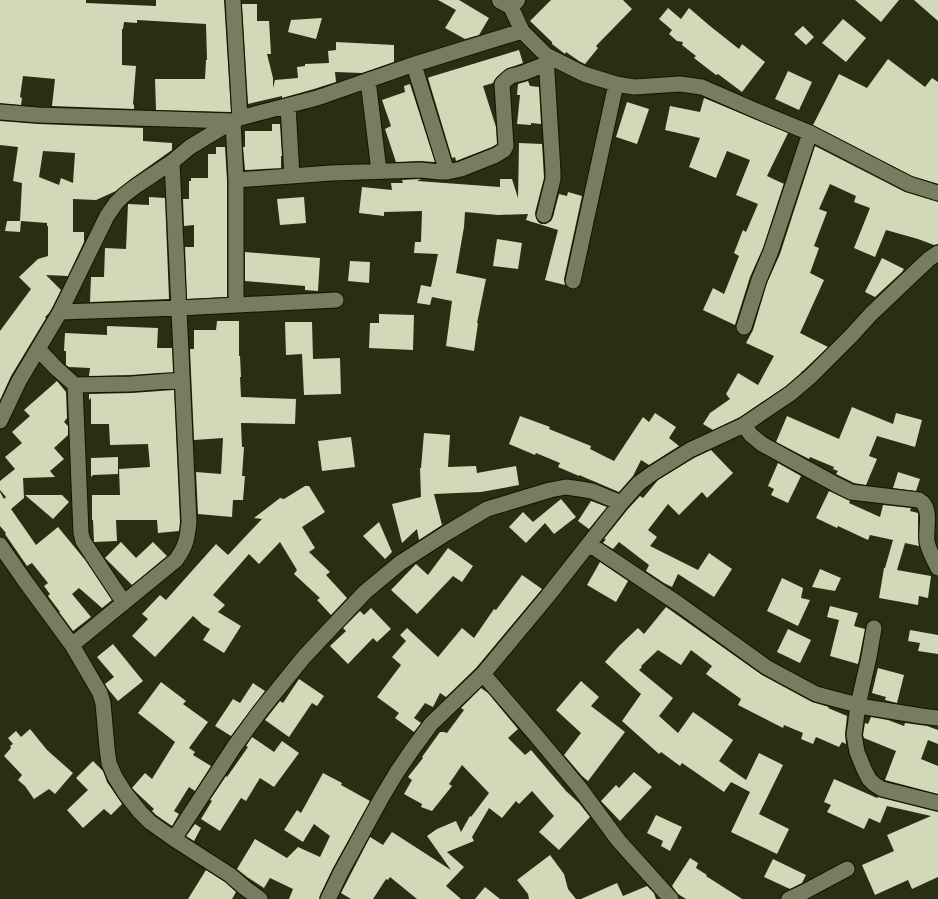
<svg xmlns="http://www.w3.org/2000/svg" width="938" height="899" viewBox="0 0 938 899" font-family="'Roboto Condensed',sans-serif">
	<style>
		.building { fill: #d1d9b8; fill-rule: evenodd }
		.lines { fill: none; stroke-linecap: round; stroke-linejoin: round }
		.minor-casing { stroke: #121600; stroke-width: 17 }
		.tertiary-casing { stroke: #121600; stroke-width: 20 }
		.minor { stroke: #777e60; stroke-width: 15 }
		.tertiary { stroke: #777e60; stroke-width: 18 }
	</style>
	<rect width="100%" height="100%" fill="#292e14"/>
	<path class="building" d="M0 0H86V3L156 6V0H224L231 112 156 110 155 79H205L206 60H207L206 24 137 20V23L124 22 123 29H122V65L136 66 133 104 134 105V109L52 106 55 79 23 76 20 97 22 98 21 105 0 103Z
		M438 0H459L489 18 479 35 465 39 445 28 456 10Z
		M551 0H623L632 9 596 46 598 48 585 64 579 61 566 52 565 54 552 44V42L530 21Z
		M855 0H899L881 22Z
		M914 0H938V21Z
		M242 4H257V21H269L271 54H267L273 78V88L275 80 298 78 297 67 305 66V64L329 63 328 51 336 50V42L394 45V62L362 73 335 72 336 82 314 89 282 98V96L248 104Z
		M668 8 681 19 689 8 710 26 739 49 742 44 765 62 742 92 718 74 716 75 694 58 696 56 682 45 683 42 677 41 669 34 672 30 659 19Z
		M322 18 316 39 288 32 291 20Z
		M843 19 866 38 846 62 822 43Z
		M803 26 814 37 806 45 794 34Z
		M519 50 523 63 506 69 496 78 493 83 483 86 496 127 497 144 492 147 456 161 455 157 452 158 428 78 430 77Z
		M888 59 925 87 932 78 938 82V184L912 176 813 125 839 74 867 88Z
		M788 71 812 82 799 110 775 99Z
		M528 81 530 86 539 87 541 124 531 123V125L517 124 520 95H517L518 84Z
		M410 84 435 162 420 161 396 162 385 129 391 126 382 100 405 92 404 86Z
		M704 98 788 133 767 176 784 184V183L763 248 750 277 735 325 703 310 713 288 724 294 739 256 734 253 743 230 746 232 758 204 736 195 750 160 727 151 716 178 689 167 700 138 665 130 670 106 700 112Z
		M627 102 649 109 637 144 616 137Z
		M0 121 38 124 143 128V141L172 143V150L131 179 116 191 96 200 73 199V232H84V242L68 276 46 275 61 290 52 308 49 313 45 317 46 318 11 376 0 400V331L31 289 19 277 38 259 48 256V226H47V223L21 221 20 232 5 231 7 221H20L22 183 13 181 18 147 0 145ZM43 151 75 153 73 183 61 178 59 185 39 177Z
		M272 124H280L282 156H281V168L245 170 243 147H245V131H272Z
		M519 143 542 144 544 178 535 213 536 218 538 222 541 224H546L551 221 553 217 559 194 567 196 568 192 582 196 564 279 565 285 545 280 558 230 526 220 528 214 498 215 465 212 464 227 456 273 486 279 477 323H478L474 351 446 346 452 301 432 297 430 305 417 303 421 285 431 287 438 254 414 253 415 242H421L422 211 384 212V216L359 213 362 187 392 190 391 183H403L402 180 420 179H421L417 181 500 187V179H512L518 198Z
		M815 146 905 192 938 202V244L934 245 918 239 886 230 875 257 854 248 870 208 854 202 856 196 830 184 819 209 827 212 814 246 819 248 810 273 824 280 800 333 828 347 805 369 803 371H802L801 373 786 386 740 417 713 430 703 424 710 413 730 399 726 394 738 373 758 385 774 356 746 343 753 330 767 283 780 254Z
		M216 147H225L227 180V297L187 299 185 247H194V225L184 226 183 199H189V181H191V178H208V154H216Z
		M149 197 165 198 169 299 90 302 91 277H104L105 248 126 249 128 204 149 205Z
		M304 197 306 223 280 225 277 199Z
		M497 239 522 243 518 269 493 266Z
		M245 252 320 258 318 291 305 290V286L245 281Z
		M882 258 904 269 902 272 875 297 865 292Z
		M350 261 370 262 369 283 348 281Z
		M379 314 414 315 413 350 369 348 370 323H379Z
		M217 321H239V356H240L241 377H240L241 397 296 399 295 424 241 423 242 447H244L242 476H245L243 500H233L232 517 198 514 196 472 221 474 223 438 194 440 190 349H194V330H216Z
		M285 322H312L313 359 340 358 341 394 304 395 302 354 286 355Z
		M107 326 158 328 157 348H172L173 372 131 375 89 376 90 368 69 367 66 365V351H64L65 333 107 335Z
		M57 381 66 392 67 418 64 422 68 426V435L54 448 64 459 50 471 55 477 23 478 24 498 11 509 36 545 58 527 86 561 112 600 102 608 79 588 72 594 91 617 73 631 59 612H60L48 596 50 594 44 586 48 583 32 563 27 566 5 534 6 533 0 526V492L4 499 6 497 0 490V481L15 469 5 457 22 443 12 432 30 416 24 410Z
		M174 390 180 522 179 531 158 533 157 520H116L117 541 94 542 93 520H92V495H120L119 469 150 467 148 444 110 445 109 424H91V398L89 400V394L132 393Z
		M852 407 893 424 896 413 922 420 915 447 877 436 869 456 877 459 866 485 854 483 836 474 838 471 833 469 834 467 810 457 809 459 776 442 787 416 839 439Z
		M655 413 676 427 669 438 679 446 649 465 641 460 633 476 619 492 579 475V476L558 467 560 463 536 453 535 455 509 444 520 416 550 427 549 429 591 446 590 449 614 461 643 417 649 422Z
		M424 433 450 435 448 467 476 466 477 473 516 466 519 485 481 492 434 494 442 525 419 540 417 529 402 543 392 504 421 497 420 468H421Z
		M351 437 355 467 322 471 318 441Z
		M711 450 733 473 707 498 702 492 679 515 668 504 648 530 657 537 650 546 698 570 709 553 732 569 714 597 678 574 672 587 664 583 646 571 649 565 619 542 613 549 603 543 606 539H604L628 509 640 496 643 498 658 480 694 458Z
		M118 457V474L93 475 91 477V458Z
		M778 463 801 476 788 503 771 495 774 489 768 486Z
		M898 472 920 479 916 491 893 488Z
		M305 486H309L325 512 302 527 315 548 309 552 330 572 326 575 347 598 331 615 317 600 320 598 294 574 297 570 280 542 259 564 249 554 213 595 225 605 218 612 241 626 224 653 203 640 210 629 203 625 193 616 155 657 132 636 148 619 142 614 160 595 166 600 216 544 228 555 262 519 254 518 280 498 284 499Z
		M829 491 850 501 849 503 880 517 883 505 911 508 910 511 918 513V537L919 546 905 543 897 570 931 576 928 598 919 596 918 605 879 598 884 568H885L893 540 870 535 868 540 838 526 837 528 816 518Z
		M25 495H62L69 502 53 519Z
		M561 499 576 517 554 534 545 523 526 543 509 527 523 512 533 522Z
		M591 501 607 507 589 529 578 521Z
		M379 522 392 552 385 559 363 536Z
		M121 542 136 558 153 542 167 556 132 585 105 558Z
		M448 548 473 566 462 582 453 576 417 614 391 590 416 564 428 575Z
		M600 562 628 581 616 602 587 585Z
		M820 569 841 578 835 591 812 587Z
		M522 575 542 589 476 668 446 697 440 693 433 707 425 703 414 718 421 723 414 732 395 718 399 713 377 697 401 665 392 657 406 641 400 635 407 628 438 657 462 628 474 638 494 609 496 610Z
		M782 578 803 588 801 598 810 600 798 626 767 611Z
		M830 606 858 613 854 626 865 629 858 664 830 656 839 620 827 617Z
		M666 607 762 675 812 702 829 707 828 708 847 716 845 734 846 744 842 742 839 747 816 737 813 744 801 739 803 733 784 725 783 728 738 705 741 699 706 674 712 666 691 650 681 665 658 650 641 666 642 667 639 670 673 698 659 716 678 733 693 712 733 740 719 761 746 780 759 753 783 765 759 814 789 829 777 854 731 832 750 792 731 782 724 792 682 763 680 766 661 752 659 754 622 721 641 694 605 662 619 646 638 628 644 634Z
		M371 608 391 629 377 642 373 638 348 664 330 646 346 631 343 628 360 611 364 615Z
		M788 629 811 640 800 663 777 652Z
		M910 630 938 635V654L918 651 920 643 908 641Z
		M113 644 143 681 118 701 108 689 105 684 114 677 97 657Z
		M878 668 904 675 897 703 885 700 886 697 872 693Z
		M299 679 324 696 317 706 312 703 289 737 265 720 280 701 283 703Z
		M581 681 599 697 591 706 625 732 588 781 582 776 564 755 581 733 556 710Z
		M161 682 186 701 183 704 208 722 189 748 195 752 193 755 211 766 195 791 189 787 174 811 179 814 172 826 156 815 152 811 154 809 138 794 132 788 145 773 152 779 175 742 138 713Z
		M253 683 265 691 231 736 215 726 233 699 240 703Z
		M481 688 488 693 518 729 508 738 525 755 531 750 566 791 579 803 590 817 559 850 539 832 554 816 532 791 519 804 516 801 502 818 489 808 472 837 474 841 447 852 464 867 446 886 461 899H417L390 877 388 880 386 879 373 899H351L341 893 370 837 383 845 392 832 451 870 427 836 437 829 456 821 461 832 470 816 471 817 489 793 462 765 449 784 452 786 432 811 421 807 422 804 404 794 412 780 408 777 423 758 422 757 440 732H444L447 733 464 710 461 708Z
		M871 717 888 720 904 726 905 723 927 726 938 730V744L928 740 921 759 938 766V794L885 780 896 751 864 738 863 735 865 723 868 724Z
		M30 729 47 750 73 773 55 794 49 789 34 799 25 786 18 780 22 775 4 756 11 748 10 746 13 744 8 738 16 731 21 737Z
		M252 737 274 752 282 741 299 753 274 787 260 778 246 801 241 798 220 831 201 819 212 801 210 800 226 776 227 777 248 747 246 746Z
		M93 761 103 771 107 782 122 804 111 815 104 809 83 828 67 810 88 790 76 778Z
		M634 772 652 787 620 821 601 801 616 785 619 788Z
		M323 773 342 783 341 785 370 801 333 868 320 895 319 899H289L293 889 270 878 264 888 247 877 237 869 255 839 287 858 298 847 320 857 330 836 314 824 303 842 284 830 297 810 301 813Z
		M834 779 877 798 878 797 938 812V877L912 889 908 880 875 895 862 865 894 851 887 835 931 816 887 806 880 823 869 818 864 829 827 812 831 805 824 802Z
		M656 815 682 827 670 851 661 846 663 841 647 833Z
		M195 824 201 828 194 841 186 836Z
		M550 855 564 874 568 889 576 899H529L528 894 517 880Z
		M690 858 698 863 696 868 707 875 706 876 742 899H686L678 894 672 886Z
		M773 859 806 875 802 883 790 889 764 877Z
		M206 870 225 882 236 892 232 899H188Z
		M617 883 623 896 647 886 654 893 656 899H581Z
		M485 887 500 899H475Z"/>
	<g class="lines">
		<defs>
			<path id="minor" d="M233 0 240 118
				M510 5 522 31 546 55 584 74 616 84 634 87 680 84 702 87 757 111 810 133 909 184 938 193
				M414 65 447 172
				M368 80 379 171
				M288 106 292 176
				M0 112 38 115 233 121 236 180V305
				M236 180 331 173 420 170 441 172H447L461 169 496 155 504 150 506 146 502 84 507 79 511 76 523 73 546 64
				M544 215 553 179V172L546 56
				M573 281 616 84
				M60 312 179 308 336 300
				M744 327 759 280 771 251 810 133
				M38 349 56 368 75 385 81 533 83 541 124 603
				M75 385 131 384 182 380
				M0 421 19 381 60 312 107 216 116 203 124 195 136 186 172 162 190 147 233 121 240 118 317 98 409 66 522 31
				M744 425 751 435 762 444 835 484 851 492 919 500C933 508 925 528 927 542 929 551 934 560 938 568
				M589 544 680 605 766 667 816 694 865 707 921 716 938 718
				M0 545 25 581 72 645 100 693 103 703 107 748 109 763 115 777 125 793 140 812 150 822 174 839 230 875 245 888 260 899
				M874 628 869 657 858 705 854 735 857 752 864 769 869 779 874 784 882 789 938 803
				M72 645 176 560C186 546 187 540 189 522L172 162
				M174 839 234 747 261 710 304 657 365 592 400 563 445 534 487 509 550 490 566 487 580 489 592 491 621 503
				M328 899 341 872 382 797 397 772 412 750 431 724 483 674
				M671 899 618 840 579 787 533 732 483 674 547 597 621 503 639 483 653 473 690 450 744 425 791 393 811 376 851 336 871 314 911 276 929 259 938 253
				M789 899 804 892 847 869"/>
			<path id="tertiary" d="M501 0 510 5 516 0"/>
		</defs>
		<use href="#minor" class="minor-casing"/>
		<use href="#tertiary" class="tertiary-casing"/>
		<use href="#minor" class="minor"/>
		<use href="#tertiary" class="tertiary"/>
	</g>
</svg>
